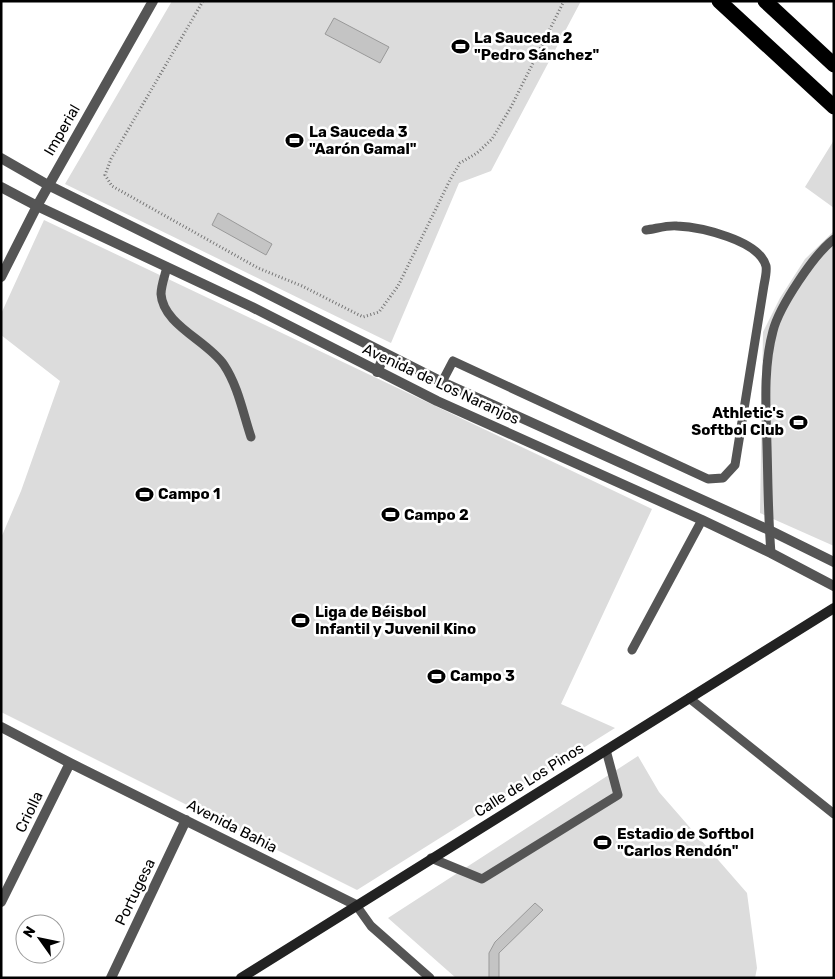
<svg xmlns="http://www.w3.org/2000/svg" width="835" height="979" viewBox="0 0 835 979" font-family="Rubik,sans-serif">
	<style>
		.green { fill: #dcdcdc }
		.building { fill: #c4c4c4; stroke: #999 }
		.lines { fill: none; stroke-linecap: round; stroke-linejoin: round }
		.path { stroke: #777; stroke-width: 3; stroke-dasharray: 1 2.5; stroke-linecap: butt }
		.lane { stroke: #555; stroke-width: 9 }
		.street { stroke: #555; stroke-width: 10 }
		.secondary { stroke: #222; stroke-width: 10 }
		.highway { stroke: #000; stroke-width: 15 }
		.labels { text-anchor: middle; stroke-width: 5; stroke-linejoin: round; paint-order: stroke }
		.poi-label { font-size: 15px; font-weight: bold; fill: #000; stroke: #fff; text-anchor: start }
		.street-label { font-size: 15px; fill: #000; stroke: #fff }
	</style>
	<rect width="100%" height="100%" fill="#fff"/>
	<path class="green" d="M172 1H581L491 171 459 183 391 343 65 184Z
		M834 140V208L805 187Z
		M44 220 652 509 561 704 615 728 357 890 1 712V538L21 491 60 381 1 335V314Z
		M834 231V546L760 513 763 332 780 298 805 259Z
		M638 756 659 792 747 893 757 968 755 978H456L388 918Z"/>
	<path class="building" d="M334 18 389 47 380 63 325 34Z
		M218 213 272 244 266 255 212 225Z
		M535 903 543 910 499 953V978H489V953L495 942Z"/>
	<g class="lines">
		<path class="path" d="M203 1 111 159 105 175 112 186 258 268 302 286 363 317 379 312 398 286 450 180 460 163 477 153 492 139 511 107 564 1"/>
		<path class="lane" d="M167 267C165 275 161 286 161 294 163 325 208 341 224 365 238 386 243 413 251 437
			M442 382 453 361 708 479 723 478 735 465 764 285C765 280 767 271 766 266 759 240 700 227 677 226 667 225 655 229 646 230
			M771 553C768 517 768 481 767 446 766 408 763 368 773 331 779 307 814 254 834 239
			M632 650 702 520
			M689 698 834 814
			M431 858 482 879 618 795 606 750
			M356 905 371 926 430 978"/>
		<path class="street" d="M1 158 48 185 260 290 442 382 769 530 834 562
			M1 187 37 206 252 307 437 401 702 520 771 553 834 586
			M1 277 37 206 153 1
			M377 372 385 354
			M1 727 70 763 356 905
			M1 902 70 763
			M111 978 186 820"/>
		<path class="secondary" d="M241 978 834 608"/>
		<path class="highway" d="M719 1 834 107
			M765 1 834 65"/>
	</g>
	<defs>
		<symbol id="stadium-bare" viewBox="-9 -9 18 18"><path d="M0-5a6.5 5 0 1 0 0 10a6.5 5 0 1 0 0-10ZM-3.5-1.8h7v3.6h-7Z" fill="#000" stroke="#fff" stroke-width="2.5" paint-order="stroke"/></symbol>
	</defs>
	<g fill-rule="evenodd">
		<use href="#stadium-bare" x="448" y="34" width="25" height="25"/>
		<use href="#stadium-bare" x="282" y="128" width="25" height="25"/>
		<use href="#stadium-bare" x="786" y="410" width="25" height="25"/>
		<use href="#stadium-bare" x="132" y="482" width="25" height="25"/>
		<use href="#stadium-bare" x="378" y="502" width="25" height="25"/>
		<use href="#stadium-bare" x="288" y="608" width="25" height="25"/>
		<use href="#stadium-bare" x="424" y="664" width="25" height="25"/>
		<use href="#stadium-bare" x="590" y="830" width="25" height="25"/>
	</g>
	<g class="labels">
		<g class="poi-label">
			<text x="474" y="43">La Sauceda 2<tspan x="474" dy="17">"Pedro Sánchez"</tspan></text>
			<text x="309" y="137">La Sauceda 3<tspan x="309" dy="17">"Aarón Gamal"</tspan></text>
			<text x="784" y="418" text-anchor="end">Athletic's<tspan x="784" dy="17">Softbol Club</tspan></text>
			<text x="158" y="499">Campo 1</text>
			<text x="404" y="520">Campo 2</text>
			<text x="315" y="617">Liga de Béisbol<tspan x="315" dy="17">Infantil y Juvenil Kino</tspan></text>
			<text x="450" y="681">Campo 3</text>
			<text x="617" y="839">Estadio de Softbol<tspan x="617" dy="17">"Carlos Rendón"</tspan></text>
		</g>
		<g class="street-label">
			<text transform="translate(62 130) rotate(-60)" y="5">Imperial</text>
			<text transform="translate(441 384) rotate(25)" y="5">Avenida de Los Naranjos</text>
			<text transform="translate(529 780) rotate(-32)" y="5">Calle de Los Pinos</text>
			<text transform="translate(29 812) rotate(-64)" y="5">Criolla</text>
			<text transform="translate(232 826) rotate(27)" y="5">Avenida Bahia</text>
			<text transform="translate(135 892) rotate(-64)" y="5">Portugesa</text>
		</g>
	</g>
	<rect width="835" height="979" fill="none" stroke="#000000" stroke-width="5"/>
	<g transform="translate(40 939) rotate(303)"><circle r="24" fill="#ffffff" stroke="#999999"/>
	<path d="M0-4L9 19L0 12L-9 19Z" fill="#000000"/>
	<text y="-8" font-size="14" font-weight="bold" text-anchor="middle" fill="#000000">N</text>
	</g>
</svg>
